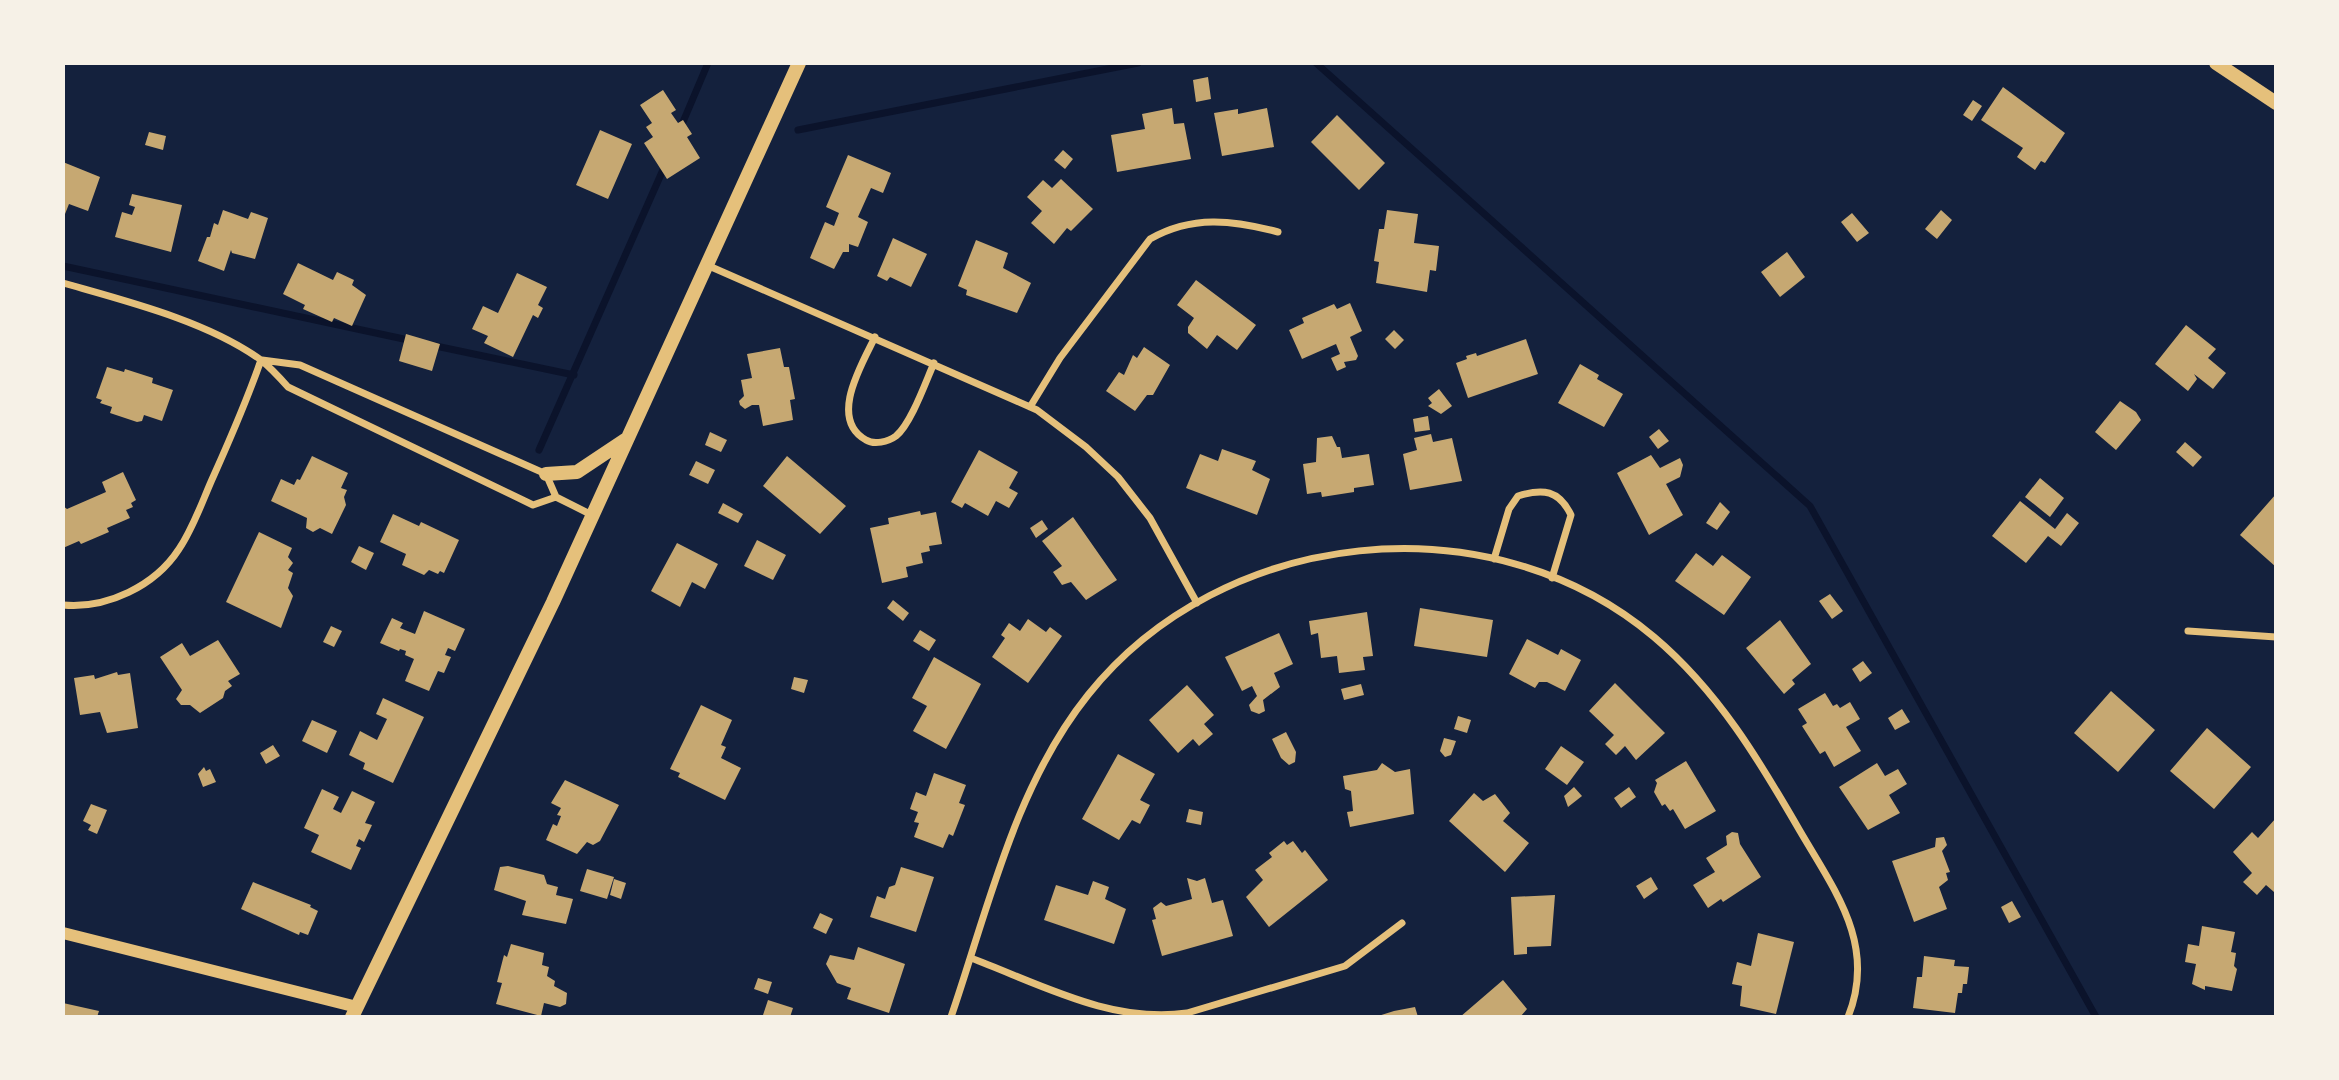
<svg xmlns="http://www.w3.org/2000/svg" width="2339" height="1080" viewBox="0 0 2339 1080" font-family="Karla,sans-serif">
	<style>
		.lines { fill: none; stroke-linecap: round; stroke-linejoin: round }
		.stream { stroke: #0b132b; stroke-width: 7 }
		.building { fill: #c6a872 }
		.minor { stroke: #e5c07b; stroke-width: 7 }
		.tertiary { stroke: #e5c07b; stroke-width: 12 }
		.secondary { stroke: #e5c07b; stroke-width: 14 }
	</style>
	<rect width="100%" height="100%" fill="#14213d"/>
	<g class="lines">
		<path class="stream" d="M1316 63 1810 506 2096 1017
			M680 129 708 63
			M798 130 1138 63
			M63 266 413 341
			M431 345 574 375
			M539 450 666 163"/>
	</g>
	<path class="building" d="M1208 77 1211 99 1196 102 1193 80Z
		M2003 87 2065 133 2045 163 2041 161 2035 170 2017 157 2023 148 1981 120Z
		M663 90 676 110 671 113 678 123 683 120 692 134 687 137 700 158 667 179 644 143 653 137 646 127 652 123 640 105Z
		M1973 100 1982 106 1972 121 1963 115Z
		M1172 108 1174 124 1184 123 1191 159 1117 172 1111 135 1145 129 1142 114Z
		M1267 108 1274 147 1222 156 1214 113 1238 109V114Z
		M1337 115 1385 163 1359 190 1311 142Z
		M600 130 632 144 608 199 576 185Z
		M149 132 166 136 163 150 145 145Z
		M1063 150 1073 159 1065 169 1054 160Z
		M848 155 891 173 883 193 871 188 858 217 868 222 858 247 849 244V252H843L834 269 810 258 825 222 834 226 839 213 826 207Z
		M63 162 100 177 88 211 69 204 63 219Z
		M1061 179 1093 209 1071 231 1067 228 1054 244 1031 223 1042 211 1027 197 1043 180 1052 188Z
		M132 194 182 205 171 252 115 237 122 212 132 215 135 207 129 205Z
		M223 210 248 219 251 212 268 218 255 259 232 253 231 250 224 271 198 261 207 237H210L214 223 218 225Z
		M1387 210 1418 214 1414 243 1439 246 1436 271 1430 270 1427 292 1376 283 1379 262 1374 261 1379 229H1384Z
		M1941 210 1952 220 1937 239 1925 229Z
		M1852 213 1869 233 1857 242 1841 222Z
		M893 238 927 254 911 287 890 277 887 281 877 276Z
		M976 240 1008 253 1003 268 1031 283 1017 313 966 295 967 290 958 286Z
		M1787 252 1805 277 1780 297 1761 272Z
		M298 263 333 280 337 272 354 280 352 285 366 295 352 326 334 318 332 322 303 309 305 305 283 294Z
		M517 273 547 287 538 305 543 308 538 318 533 315 513 357 484 343 488 336 472 329 483 306 498 313Z
		M1196 280 1256 325 1237 350 1217 335 1207 349 1188 333V327L1194 318 1177 305Z
		M1350 303 1362 331 1350 337 1358 356 1356 360 1344 362 1346 367 1337 371 1331 358 1340 354 1336 344 1302 359 1289 330 1304 323 1302 318 1334 304 1337 309Z
		M2186 325 2216 349 2208 358 2226 373 2213 389 2194 374 2197 379 2188 391 2155 364Z
		M1394 330 1404 340 1395 349 1385 339Z
		M406 334 440 344 432 371 399 361Z
		M1526 339 1538 374 1468 398 1456 363 1467 359 1466 356 1476 353 1477 356Z
		M1144 347 1170 365 1153 395H1147L1135 411 1106 391 1119 372 1124 375 1133 355 1137 358Z
		M780 348 784 367H789L795 399 790 400 793 420 763 426 759 405H752L745 409 740 405 739 401 744 396 741 380 752 378 747 354Z
		M1580 364 1599 375 1597 379 1623 394 1604 427 1558 403Z
		M107 367 124 372 125 369 153 378 152 383 173 390 162 421 144 415 142 421 137 422 110 413 112 407 100 403 102 400 96 398Z
		M1439 389 1452 406 1441 414 1428 406 1432 403 1428 398Z
		M2120 401 2136 412 2141 420 2116 450 2095 432Z
		M1428 416 1430 430 1415 432 1413 419Z
		M1659 429 1669 441 1658 449 1649 437Z
		M710 432 727 440 721 452 705 445Z
		M1431 434 1433 442 1452 438 1462 481 1410 490 1403 454 1417 450 1414 438Z
		M1332 436 1337 447H1340L1342 458 1369 454 1374 485 1354 488V492L1322 497 1321 492 1307 494 1303 464 1316 462 1317 438Z
		M2185 442 2202 457 2193 467 2176 452Z
		M1222 449 1256 461 1252 470 1270 479 1257 515 1186 488 1200 454 1218 461Z
		M979 450 1018 472 1009 488 1018 493 1009 508 996 501 988 516 965 503 962 508 951 502Z
		M1651 455 1660 468 1680 458 1683 465 1680 477 1666 484 1683 515 1649 535 1617 473Z
		M312 456 348 473 341 488 347 490 344 497 346 505 332 534 320 528 313 532 306 528 307 518 271 501 281 479 294 485 297 479 300 480Z
		M787 456 846 506 820 534 763 486Z
		M696 461 715 470 708 484 689 475Z
		M123 472 136 500 131 503 133 507 126 510 130 518 107 528 109 532 81 544 79 541 63 548V506L67 509 106 492 102 482Z
		M2040 478 2064 498 2050 517 2025 497Z
		M2276 494V567L2240 535Z
		M2020 501 2055 529 2067 513 2079 523 2061 546 2048 536 2026 563 1992 536Z
		M1720 502 1730 512 1717 530 1706 523Z
		M723 503 743 514 738 523 718 513Z
		M920 511 921 515 936 512 942 544 929 546 930 551 921 553 923 563 906 567 908 577 882 583 870 528 889 524 888 518Z
		M393 514 419 526 421 522 459 540 444 573 440 571 438 574 429 570 424 575 402 565 406 554 380 542Z
		M1073 517 1117 580 1086 600 1071 582 1062 585 1053 572 1062 566 1042 541Z
		M1042 520 1048 529 1036 538 1030 528Z
		M259 532 292 548 288 557 293 563 288 570 293 573 288 588 293 596 281 628 226 602Z
		M757 540 786 555 773 580 744 566Z
		M677 543 718 564 705 589 692 582 680 607 651 591Z
		M359 546 374 553 366 570 351 562Z
		M1696 553 1713 566 1722 555 1751 577 1724 615 1675 581Z
		M1830 594 1843 611 1832 619 1819 601Z
		M893 600 909 613 903 621 887 608Z
		M1420 608 1493 620 1487 657 1414 646Z
		M424 611 465 629 455 651 448 648 445 655 451 657 444 673 438 671 429 691 405 681 414 659 405 655 406 651 400 649 399 651 380 643 392 618 403 623 400 628 415 634Z
		M1367 612 1373 656 1363 657 1365 670 1339 673 1337 656 1321 658 1318 633 1311 635 1309 621Z
		M1028 619 1046 632 1050 627 1062 636 1028 683 992 657 1005 638 1001 635 1009 623 1020 631Z
		M1780 620 1811 664 1792 680 1795 684 1784 694 1746 648Z
		M331 626 342 631 334 647 323 642Z
		M920 630 936 640 929 651 913 641Z
		M1279 633 1293 664 1274 673 1280 687 1263 700 1265 711 1259 714 1251 711 1249 705 1257 696 1252 686 1242 691 1225 657Z
		M1527 639 1558 655 1561 649 1581 660 1565 691 1547 682H1539L1535 688 1509 674Z
		M218 640 240 674 228 681 232 686 225 691 223 698 200 713 190 705H181L176 699 182 690 160 657 182 643 190 656Z
		M934 657 981 684 946 749 913 731 927 706 912 698Z
		M1863 661 1872 673 1860 682 1852 669Z
		M117 672 118 675 130 673 138 728 107 733 100 712 80 715 74 678 94 675 95 679Z
		M794 677 808 680 804 693 791 689Z
		M1615 683 1665 733 1636 760 1625 746 1616 755 1605 744 1614 735 1589 711Z
		M1361 684 1364 695 1344 700 1341 689Z
		M1187 685 1214 715 1204 724 1213 734 1199 746 1193 739 1178 753 1149 720Z
		M2111 691 2155 730 2118 772 2074 733Z
		M1825 693 1833 706 1837 704 1840 708 1850 702 1860 719 1846 727 1861 751 1834 767 1825 751 1820 754 1802 726 1807 723 1798 709Z
		M383 698 424 717 393 783 363 769 365 763 349 755 360 731 377 740 387 719 376 714Z
		M701 705 732 720 721 745 726 747 721 758 741 768 725 800 678 777 680 773 670 769Z
		M1902 709 1910 722 1895 730 1888 718Z
		M1458 716 1471 720 1467 733 1454 729Z
		M312 720 337 731 327 753 302 741Z
		M2207 728 2251 767 2214 809 2170 771Z
		M1286 732 1296 752 1295 762 1289 765 1281 758 1272 739Z
		M1444 738 1456 741 1451 755 1445 757 1440 751Z
		M273 745 280 756 266 764 260 753Z
		M1561 746 1584 762 1567 785 1545 769Z
		M1118 754 1155 774 1140 800 1150 805 1140 824 1132 820 1119 840 1082 819Z
		M1686 761 1716 811 1685 829 1673 809 1670 811 1665 804 1662 806 1654 792 1657 783 1655 780Z
		M1382 763 1395 772 1410 769 1414 814 1350 827 1347 812 1353 811 1351 791 1345 789 1343 776 1377 770Z
		M1877 763 1885 776 1898 769 1907 784 1889 795 1900 813 1868 830 1839 787Z
		M204 767 206 771 210 769 216 782 203 787 198 774Z
		M934 773 966 785 959 803 965 805 953 836 949 834 943 848 914 837 919 823 914 822 918 812 910 809 916 792 926 796Z
		M565 780 619 805 600 841 593 845 587 842 577 854 546 840 553 824 557 826 561 816 557 815 561 808 551 803Z
		M1574 787 1582 796 1568 807 1564 796Z
		M1629 787 1636 797 1621 808 1614 798Z
		M322 789 339 797 333 809 341 813 352 791 375 802 365 823 372 825 364 842 359 839 356 846 361 848 351 870 311 852 319 835 304 828Z
		M1474 793 1483 801 1495 794 1510 813 1503 821 1529 843 1505 872 1449 821Z
		M91 804 107 810 97 834 88 830 91 825 83 821Z
		M1189 809 1203 812 1201 825 1186 822Z
		M2276 818V890L2274 892 2266 885 2257 895 2243 882 2252 873 2233 852 2252 832 2258 838Z
		M1732 832 1738 833 1740 844 1761 877 1723 902 1721 899 1708 908 1693 885 1715 872 1706 858 1727 845 1726 836Z
		M1944 837 1947 845 1942 851 1950 872 1946 873 1948 880 1939 887 1947 909 1914 922 1892 861 1935 847 1936 838Z
		M1284 841 1287 845 1293 841 1302 853 1305 850 1328 880 1269 927 1246 897 1263 880 1255 870 1272 857 1269 853Z
		M508 866 544 875 547 884 558 887 556 895 573 899 566 924 522 915 526 901 494 890 500 867Z
		M901 867 934 877 916 932 870 917 877 896 885 899 889 887 895 885Z
		M587 869 614 877 607 899 580 891Z
		M1651 877 1658 889 1644 899 1636 886Z
		M1187 878 1197 881 1205 878 1212 903 1223 900 1233 936 1162 956 1152 920 1156 919 1153 908 1161 902 1166 906 1192 899Z
		M614 879 626 883 621 899 610 895Z
		M1093 881 1109 887 1105 899 1126 909 1114 944 1044 920 1056 885 1088 895Z
		M253 882 311 905 310 907 318 911 308 935 300 932 299 935 241 909Z
		M1555 895 1551 946 1527 947V954L1514 955 1511 897Z
		M2012 901 2021 917 2009 923 2001 907Z
		M820 913 833 919 826 934 813 928Z
		M2202 926 2235 932 2231 952 2236 953 2234 966 2237 969 2232 991 2205 986V990L2192 984 2196 964 2185 962 2188 944 2199 946Z
		M1758 933 1794 942 1776 1014 1740 1006 1742 986 1732 984 1737 962 1751 966Z
		M511 944 544 953 542 965 549 967 547 976 555 981 554 986 567 993 566 1004 560 1007 544 1003 541 1016 496 1004 502 983 497 982 504 955 507 957Z
		M858 947 905 964 889 1013 847 999 851 988 837 983 826 964 830 955 854 960Z
		M1924 956 1955 960 1954 966 1969 967 1967 984H1963L1962 993H1958L1955 1013 1913 1008 1917 977H1922Z
		M758 978 772 982 768 994 754 989Z
		M1503 980 1527 1009 1520 1017H1460Z
		M768 1000 793 1008 790 1017 763 1015Z
		M63 1003 99 1011 97 1017H63Z
		M1415 1007 1418 1017H1375L1394 1011Z"/>
	<g class="lines">
		<path class="minor" d="M709 266 1037 410 1086 447 1118 477 1150 518 1197 603
			M63 283C126 301 207 321 261 360 271 368 280 378 288 387L533 505 556 497
			M875 337C862 364 828 419 866 440 874 445 888 442 896 436 911 424 926 381 934 363
			M262 360 300 365 546 474 556 497 592 515
			M1030 407 1060 358 1150 239C1192 215 1233 220 1278 232
			M1494 559 1509 509 1518 496C1543 488 1559 490 1571 515L1552 578
			M63 605C107 609 155 586 179 549 194 527 203 499 214 475 231 437 247 400 261 360
			M2188 631 2276 637
			M971 958C1040 984 1112 1024 1187 1013L1345 966 1402 923
			M951 1017C988 909 1015 786 1088 695 1222 527 1489 498 1654 637 1718 691 1759 760 1800 831 1835 891 1877 945 1848 1017"/>
		<path class="tertiary" d="M63 933 357 1007"/>
		<path class="secondary" d="M2216 63 2276 103
			M546 474 577 472 625 440
			M352 1017 553 602 799 63"/>
	</g>
	<rect width="2339" height="1080" fill="none" stroke="#f6f1e7" stroke-width="130"/>
</svg>
